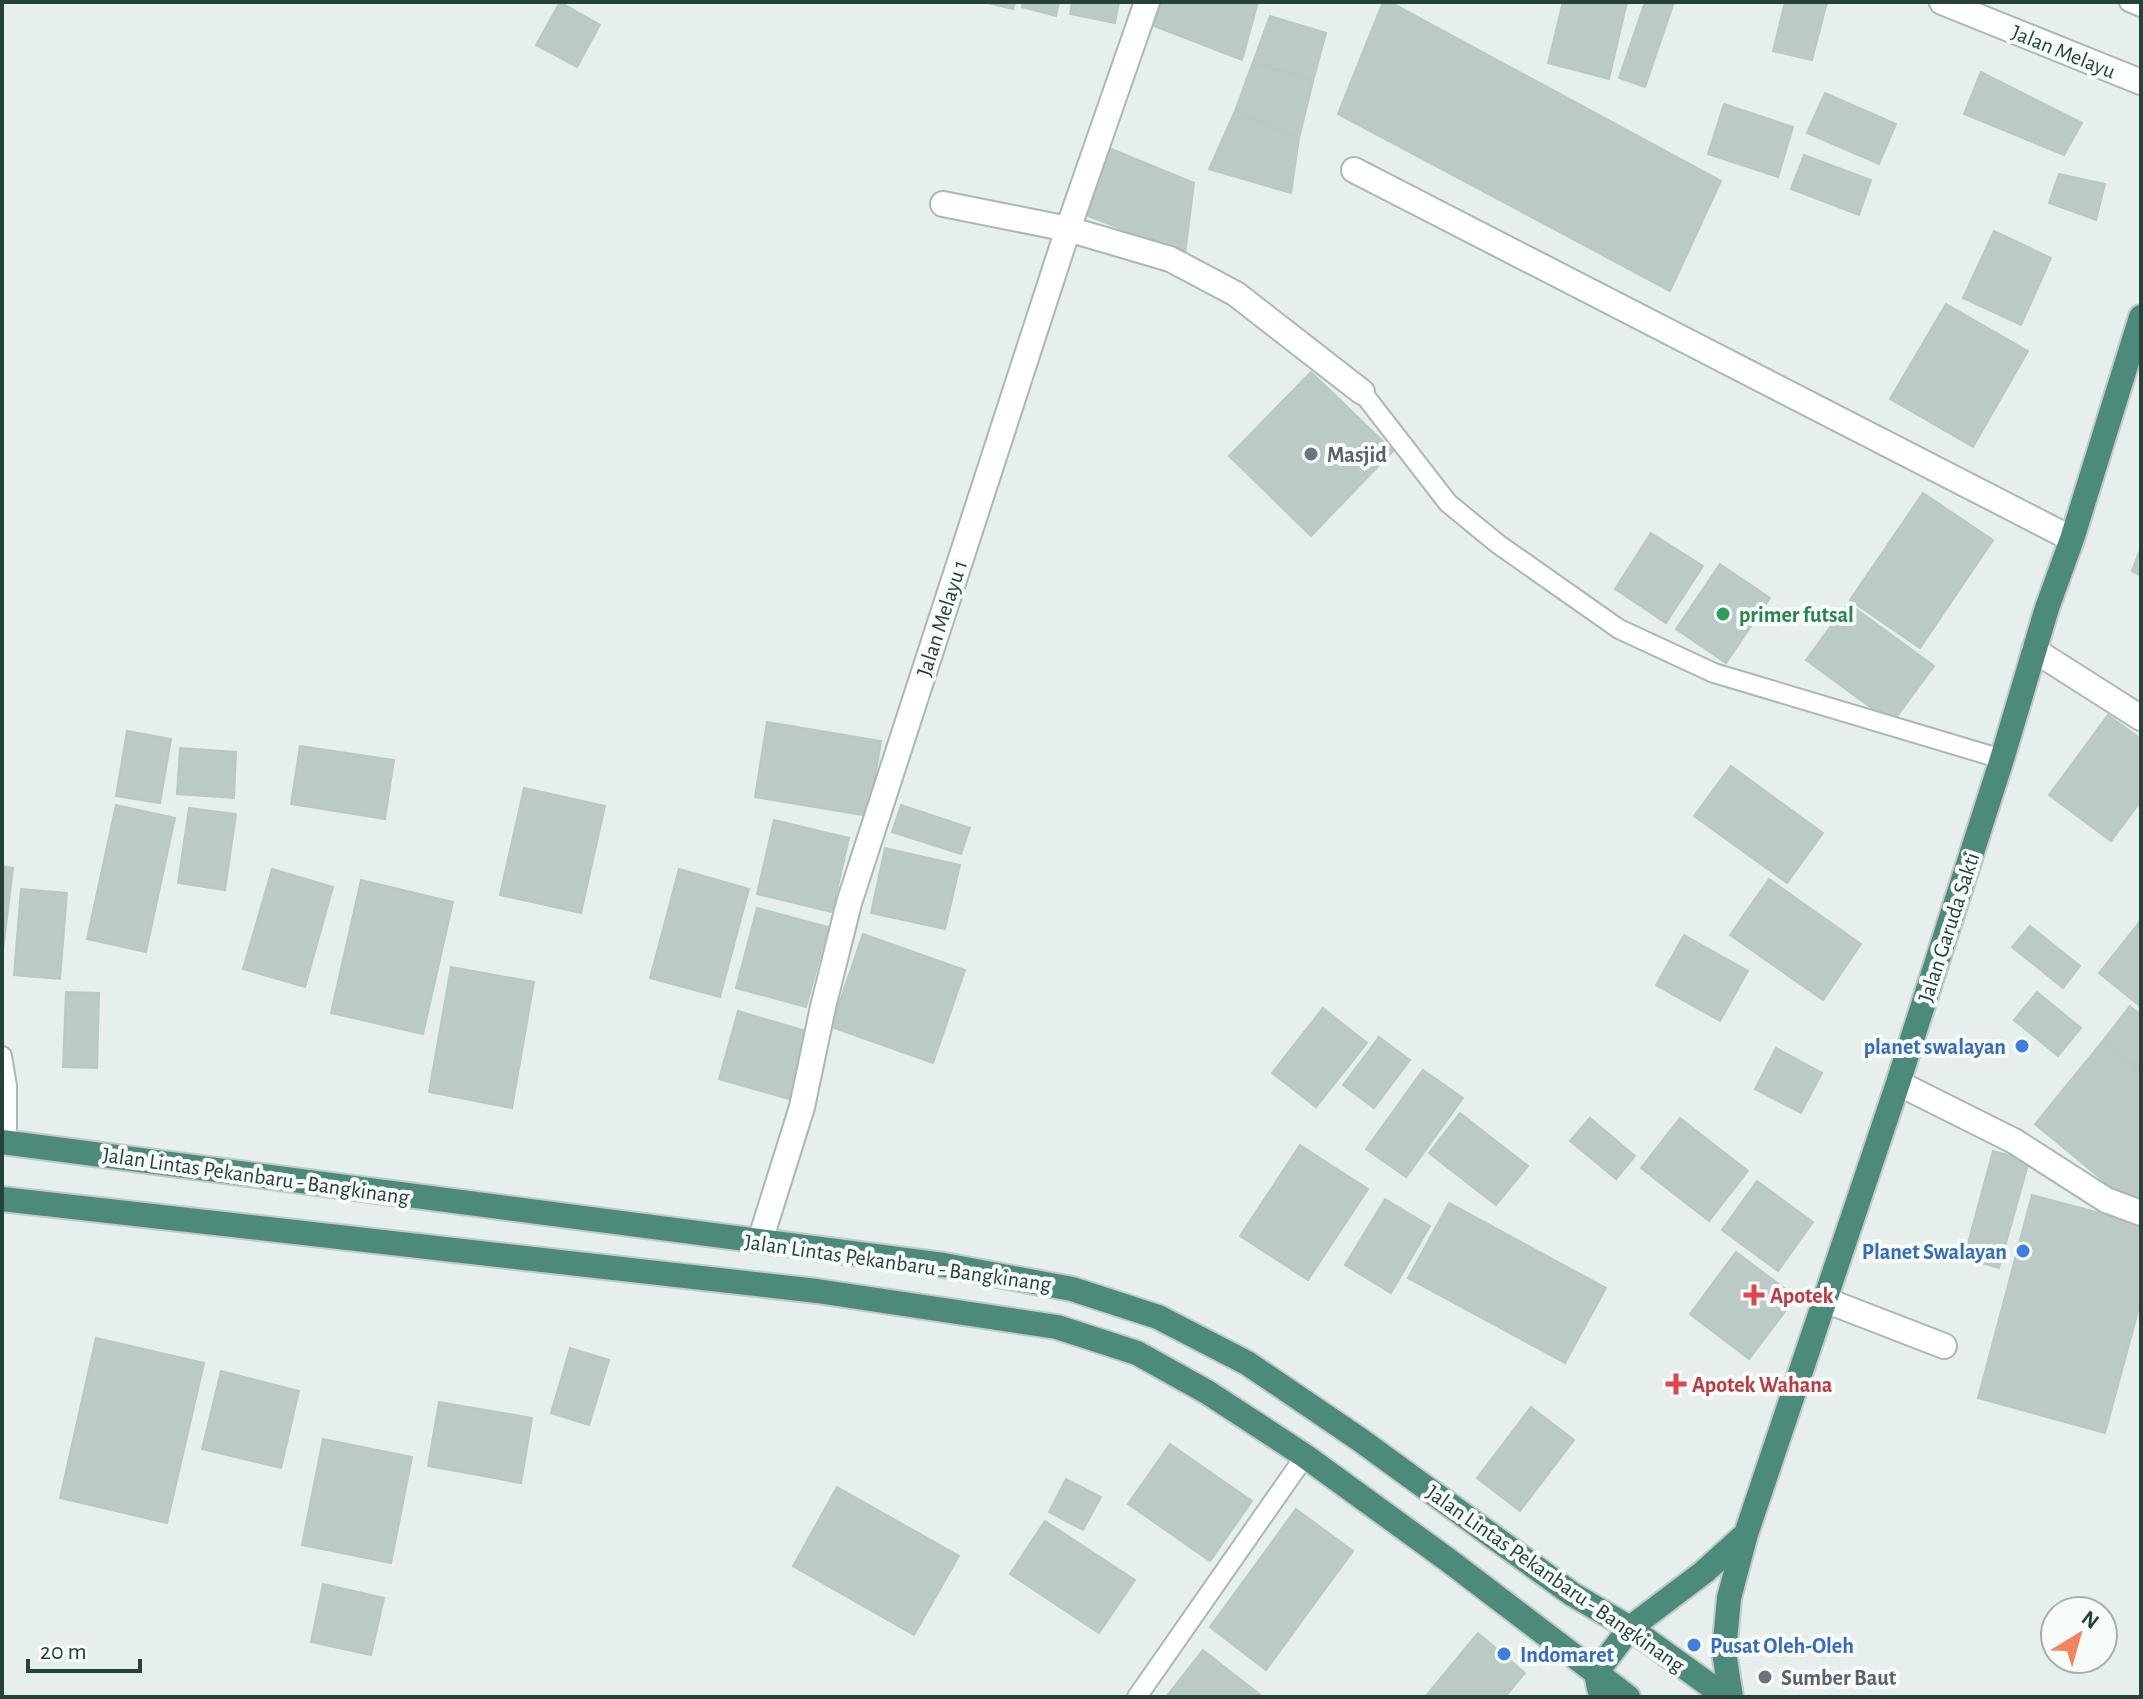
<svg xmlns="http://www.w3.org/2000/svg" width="2143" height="1699" viewBox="0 0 2143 1699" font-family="'Alegreya Sans',sans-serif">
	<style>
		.building { fill: #bbcac4; stroke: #b8c9c2; stroke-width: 2 }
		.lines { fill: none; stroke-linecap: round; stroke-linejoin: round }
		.service-casing { stroke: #a8b8b2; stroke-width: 22 }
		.minor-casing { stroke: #a8b8b2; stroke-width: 28 }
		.trunk-casing { stroke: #c2cac8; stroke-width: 28 }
		.service { stroke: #fff; stroke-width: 18 }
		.minor { stroke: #fff; stroke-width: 24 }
		.trunk { stroke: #4c8a7c; stroke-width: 24 }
		.worship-dot { fill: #6b7280; stroke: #f7fbf9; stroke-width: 3 }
		.leisure-dot { fill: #2e9e5b; stroke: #f7fbf9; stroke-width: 3 }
		.shop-dot { fill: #3f7fe0; stroke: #f7fbf9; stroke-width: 3 }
		.health-dot { fill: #e0444e; stroke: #f7fbf9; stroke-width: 3 }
		.labels { text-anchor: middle; stroke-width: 8; stroke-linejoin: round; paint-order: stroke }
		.street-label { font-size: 22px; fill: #24423a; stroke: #f7fbf9 }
		.worship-label { font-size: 22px; font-weight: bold; fill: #5b616d; stroke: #f7fbf9; text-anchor: start }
		.leisure-label { font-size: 22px; font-weight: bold; fill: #27864d; stroke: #f7fbf9; text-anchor: start }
		.shop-label { font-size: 22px; font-weight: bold; fill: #366cbe; stroke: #f7fbf9; text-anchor: end }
		.health-label { font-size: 22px; font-weight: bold; fill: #be3a42; stroke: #f7fbf9; text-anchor: start }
	</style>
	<rect width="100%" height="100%" fill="#e6efeb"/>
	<path class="building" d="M560 2 600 25 577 67 536 45Z
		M984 2H1015L1013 9Z
		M1023 2H1059L1056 16 1022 7Z
		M1072 2H1119L1115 23 1070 14Z
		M1160 2H1258L1242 60 1151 25Z
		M1383 2H1390L1721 181 1670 291 1338 114Z
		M1563 2H1627L1609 79 1548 63Z
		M1645 2H1674L1645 87 1619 78Z
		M1785 2H1827L1812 60 1773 51Z
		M1270 16 1326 33 1313 81 1253 62Z
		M1253 62 1313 81 1299 138 1235 111Z
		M1981 72 2082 123 2064 155 1964 114Z
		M1825 93 1896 124 1879 164 1807 133Z
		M1724 104 1793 127 1778 177 1708 154Z
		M1235 111 1299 138 1291 193 1209 169Z
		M1109 148 1194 183 1185 254 1088 216Z
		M1804 155 1871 180 1859 215 1791 189Z
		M2059 174 2105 184 2096 220 2049 203Z
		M1994 231 2051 258 2021 325 1963 298Z
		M1946 304 2028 351 1973 447 1890 399Z
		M1311 372 1393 451 1311 536 1229 456Z
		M1923 493 1993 540 1920 648 1850 600Z
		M1651 533 1703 566 1666 623 1615 589Z
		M2141 547V576L2132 571Z
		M1720 564 1770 598 1726 663 1676 629Z
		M1848 603 1934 666 1892 723 1806 660Z
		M2108 715 2141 739V801L2111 841 2049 795Z
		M767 722 881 741 869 816 755 797Z
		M127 731 171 739 160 803 116 796Z
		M300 746 394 760 385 819 291 804Z
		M180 748 236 752 234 798 177 794Z
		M1731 766 1823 833 1787 883 1694 816Z
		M524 788 605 806 581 913 500 895Z
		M116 805 175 818 146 952 87 939Z
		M901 805 970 828 961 854 892 832Z
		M189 808 236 814 225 890 178 883Z
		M774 820 849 838 832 912 757 894Z
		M885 848 960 865 945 929 871 913Z
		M2 866 13 868 2 958Z
		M272 869 333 887 305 987 243 969Z
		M679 869 749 889 720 997 650 978Z
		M1769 879 1861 944 1823 1000 1730 935Z
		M361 880 453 902 423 1034 331 1013Z
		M21 889 67 893 60 979 14 975Z
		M757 908 828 927 806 1007 736 988Z
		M2141 920V1007L2099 973Z
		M2030 926 2080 966 2063 988 2012 947Z
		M863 934 965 970 933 1063 831 1027Z
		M1684 935 1748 971 1720 1021 1656 985Z
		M451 967 534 982 512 1108 429 1092Z
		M66 992 99 993 97 1068 63 1067Z
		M2037 992 2081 1028 2058 1056 2014 1020Z
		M2130 1006 2141 1015V1071L2102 1042Z
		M1323 1008 1367 1043 1316 1107 1272 1073Z
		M738 1011 809 1032 789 1099 719 1079Z
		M1379 1037 1410 1060 1374 1108 1343 1085Z
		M2102 1042 2141 1074V1196L2133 1205 2035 1124Z
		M1776 1048 1822 1073 1801 1113 1755 1089Z
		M1423 1070 1463 1098 1406 1177 1366 1149Z
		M1460 1113 1528 1166 1496 1205 1429 1153Z
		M1590 1118 1635 1156 1616 1179 1570 1141Z
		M1680 1118 1748 1171 1709 1221 1641 1168Z
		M1300 1145 1368 1189 1308 1280 1240 1236Z
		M1993 1151 2029 1161 1999 1268 1964 1258Z
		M1757 1181 1813 1222 1778 1271 1722 1230Z
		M2032 1195 2141 1224V1300L2105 1433 1978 1398Z
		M1385 1199 1430 1226 1391 1293 1345 1265Z
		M1449 1203 1606 1288 1565 1363 1408 1278Z
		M1736 1252 1796 1297 1749 1359 1690 1314Z
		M96 1338 204 1363 167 1523 60 1498Z
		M570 1348 609 1360 589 1425 551 1413Z
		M221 1371 299 1391 281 1468 202 1449Z
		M439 1402 532 1418 521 1483 428 1466Z
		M1531 1407 1574 1440 1520 1511 1477 1478Z
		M323 1439 412 1457 391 1563 302 1545Z
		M1170 1444 1252 1501 1210 1561 1128 1504Z
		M1066 1479 1101 1497 1083 1530 1049 1512Z
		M837 1487 959 1556 914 1635 793 1566Z
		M1296 1509 1353 1551 1266 1670 1210 1627Z
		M1045 1521 1135 1580 1099 1633 1010 1574Z
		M323 1584 384 1598 371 1655 311 1642Z
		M1478 1633 1525 1673 1505 1697H1425Z
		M1203 1650 1263 1697H1166Z"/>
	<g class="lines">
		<defs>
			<path id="service" d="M2129 2 2141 7
				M1362 392 1448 503 1498 544 1619 629 1714 673 2002 759
				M2 1056 7 1086V1143
				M1137 1697 1305 1456"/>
			<path id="minor" d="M1942 2 2141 82
				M1354 170 2072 539
				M943 204 1068 229 1170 259 1236 294 1362 392
				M2034 650 2141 718
				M1898 1083 2014 1141 2106 1200 2141 1213
				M760 1241 802 1107 823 1007 849 903 1068 229 1147 2
				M1825 1300 1944 1346"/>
			<path id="trunk" d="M2 1142 944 1265 1072 1289 1158 1317 1247 1363 1359 1439 1572 1594 1630 1628 1726 1697
				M2 1199 817 1291 1057 1327 1137 1353 1207 1392 1305 1456 1448 1560 1628 1697
				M1599 1688 1596 1673 1630 1628 1704 1572 1746 1534
				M1731 1697 1724 1652 1729 1598 1746 1534 1898 1083 2002 759 2047 608 2072 539 2141 317"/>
		</defs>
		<use href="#service" class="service-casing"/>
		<use href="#minor" class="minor-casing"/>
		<use href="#trunk" class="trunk-casing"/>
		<use href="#service" class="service"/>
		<use href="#minor" class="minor"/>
		<use href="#trunk" class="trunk"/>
	</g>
	<g class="worship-dot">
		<circle cx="1311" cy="454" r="8"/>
		<circle cx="1765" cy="1677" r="8"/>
	</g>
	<circle class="leisure-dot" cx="1723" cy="614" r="8"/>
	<g class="shop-dot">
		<circle cx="2022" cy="1046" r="8"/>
		<circle cx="2023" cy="1251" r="8"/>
		<circle cx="1694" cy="1645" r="8"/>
		<circle cx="1504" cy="1654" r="8"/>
	</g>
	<g class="health-dot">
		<path d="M1750 1283h8v8h8v8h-8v8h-8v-8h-8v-8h8z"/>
		<path d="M1672 1372h8v8h8v8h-8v8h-8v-8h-8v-8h8z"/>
	</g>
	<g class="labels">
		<g class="street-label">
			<text transform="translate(2064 51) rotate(22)" y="8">Jalan Melayu</text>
			<text transform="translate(941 618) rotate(-72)" y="8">Jalan Melayu 1</text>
			<text transform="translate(1948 927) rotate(-72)" y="8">Jalan Garuda Sakti</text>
			<text transform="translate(256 1175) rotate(8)" y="8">Jalan Lintas Pekanbaru - Bangkinang</text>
			<text transform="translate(898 1262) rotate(8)" y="8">Jalan Lintas Pekanbaru - Bangkinang</text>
			<text transform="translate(1556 1578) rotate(35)" y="8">Jalan Lintas Pekanbaru - Bangkinang</text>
		</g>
		<g class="worship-label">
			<text x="1327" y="462">Masjid</text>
			<text x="1781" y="1685">Sumber Baut</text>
		</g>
		<g class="leisure-label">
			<text x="1739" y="622">primer futsal</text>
		</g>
		<g class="shop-label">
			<text x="2006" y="1054">planet swalayan</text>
			<text x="2007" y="1259">Planet Swalayan</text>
			<text x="1710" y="1653" text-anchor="start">Pusat Oleh-Oleh</text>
			<text x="1520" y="1662" text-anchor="start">Indomaret</text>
		</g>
		<g class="health-label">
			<text x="1770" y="1303">Apotek</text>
			<text x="1692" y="1392">Apotek Wahana</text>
		</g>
	</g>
	<rect width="2143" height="1699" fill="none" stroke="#24423a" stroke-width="8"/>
	<g transform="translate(2079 1635) rotate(37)"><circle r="38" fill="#f7fbf9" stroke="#a3b1ad" stroke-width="2"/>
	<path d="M0-6L14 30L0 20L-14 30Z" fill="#f4845f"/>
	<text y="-12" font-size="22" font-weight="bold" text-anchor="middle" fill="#24423a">N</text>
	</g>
	<path d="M28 1659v12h112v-12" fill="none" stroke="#24423a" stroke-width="4"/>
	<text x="40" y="1659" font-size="24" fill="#24423a" stroke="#f7fbf9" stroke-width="6" paint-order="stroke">20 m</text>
</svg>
